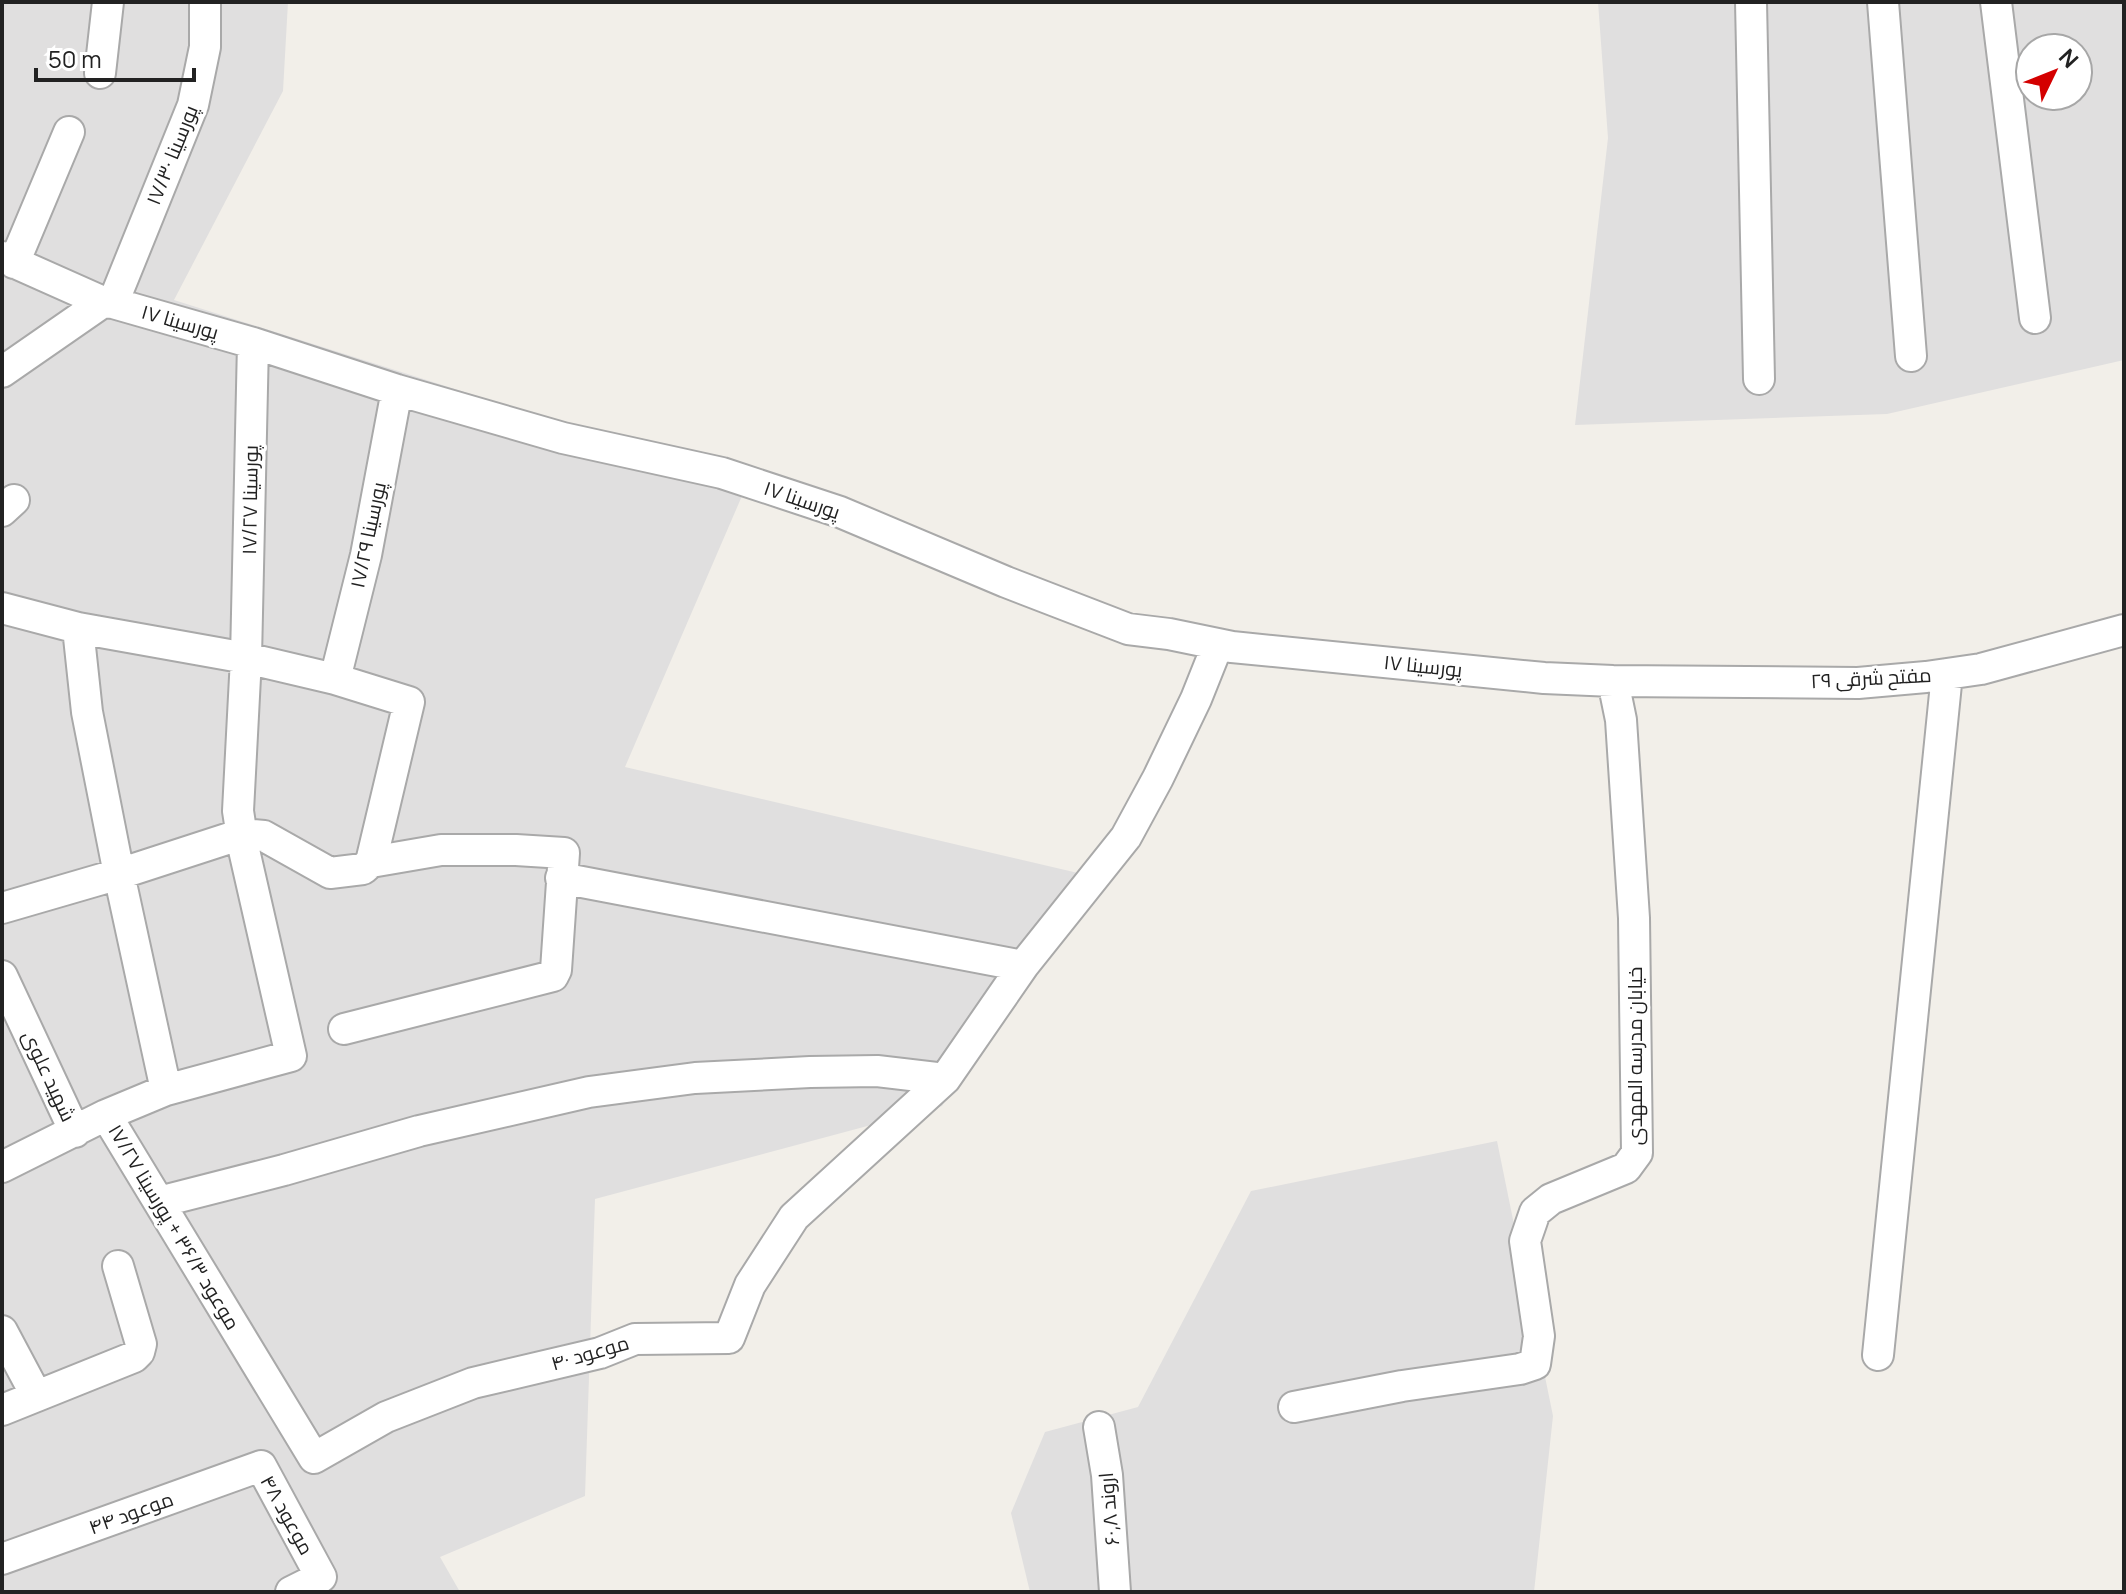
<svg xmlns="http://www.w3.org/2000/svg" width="2126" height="1594" viewBox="0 0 2126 1594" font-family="Manrope,Cairo,sans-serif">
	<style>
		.residential { fill: #e0dfdf; fill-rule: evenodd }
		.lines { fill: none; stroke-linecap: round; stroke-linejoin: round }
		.minor-casing { stroke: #a9a9a9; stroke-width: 34 }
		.minor { stroke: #fff; stroke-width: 30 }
		.labels { text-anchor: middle; stroke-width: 6; stroke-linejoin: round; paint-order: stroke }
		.street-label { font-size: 20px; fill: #222; stroke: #fff }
	</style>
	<rect width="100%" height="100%" fill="#f2efe9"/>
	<path class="residential" d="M2 2H288L283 91 174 300 748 482 625 767 1078 873 942 1106 595 1199 585 1496 440 1557 460 1592H2Z
		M1598 2H2124V360L1887 414 1575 425 1608 138ZM2030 48H2078V96H2030Z
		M1497 1141 1553 1416 1534 1592H1030L1011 1513 1045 1432 1138 1407 1251 1191Z"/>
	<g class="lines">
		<defs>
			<path id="minor" d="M1751 2 1759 379
				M1883 2 1911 356
				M1996 2 2035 318
				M100 73 108 2
				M2 257 103 302 113 303 253 343 397 390 563 438 722 473 840 512 1006 582 1128 629 1169 634 1232 647 1544 678 1613 681 1858 683 1926 677 1981 669 2124 630
				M14 263 69 132
				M113 303 193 105 205 47V2
				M2 372 103 302
				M2 511 14 500
				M2 608 78 628 246 658 335 679 409 702 371 862 441 850H516L564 853 556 970 553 976 344 1029
				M78 628 87 712 119 874 166 1090
				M335 679 366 555 397 390
				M561 878 1023 966
				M2 908 119 874 242 834 264 836 330 873 363 869 371 862
				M2 976 75 1132
				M106 1115 314 1458 386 1417 473 1383 600 1353 635 1339 729 1338 750 1285 794 1217 945 1079 1023 966 1126 837 1158 778 1196 699 1218 644
				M2 1167 106 1115 166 1090 291 1056 244 850 238 811 246 658 253 343
				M159 1202 284 1170 419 1131 589 1092 695 1078 810 1072 877 1071 945 1079
				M2 1331 36 1395
				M1878 1355 1947 674
				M1294 1407 1402 1386 1520 1369 1535 1364 1539 1336 1525 1241 1535 1212 1551 1199 1626 1168 1637 1153 1634 918 1621 720 1613 681
				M2 1410 134 1357 139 1352 141 1344 118 1266
				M1099 1427 1107 1475 1115 1592
				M2 1559 261 1466 321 1577 291 1592"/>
		</defs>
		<use href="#minor" class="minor-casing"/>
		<use href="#minor" class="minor"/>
	</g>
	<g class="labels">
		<g class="street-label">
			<text transform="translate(172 155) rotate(-68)" y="7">پورسینا ۱۷/۳۰</text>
			<text transform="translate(180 322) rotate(16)" y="7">پورسینا ۱۷</text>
			<text transform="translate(250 500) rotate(-89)" y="7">پورسینا ۱۷/۲۷</text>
			<text transform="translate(802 500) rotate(19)" y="7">پورسینا ۱۷</text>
			<text transform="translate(368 535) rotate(-78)" y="7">پورسینا ۱۷/۲۹</text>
			<text transform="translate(1423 666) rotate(6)" y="7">پورسینا ۱۷</text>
			<text transform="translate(1871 678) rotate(-3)" y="7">مفتح شرقی ۲۹</text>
			<text transform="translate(1635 1056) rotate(-90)" y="7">خیابان مدرسه المهدی</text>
			<text transform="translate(49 1076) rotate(65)" y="7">شهید علوی</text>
			<text transform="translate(174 1227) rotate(59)" y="7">موعود ۳۶/۳ + پورسینا ۱۷/۲۷</text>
			<text transform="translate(590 1353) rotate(-16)" y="7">موعود ۴۰</text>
			<text transform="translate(1109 1509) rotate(-95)" y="7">اروند ۶۰٫۸</text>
			<text transform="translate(131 1513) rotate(-20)" y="7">موعود ۴۴</text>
			<text transform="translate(287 1515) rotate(61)" y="7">موعود ۴۸</text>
		</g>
	</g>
	<rect width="2126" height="1594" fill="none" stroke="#222222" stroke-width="8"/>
	<g transform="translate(2054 72) rotate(47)"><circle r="38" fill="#ffffff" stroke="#a7a7a7" stroke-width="2"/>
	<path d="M0-6L14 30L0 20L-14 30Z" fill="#d40000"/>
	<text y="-12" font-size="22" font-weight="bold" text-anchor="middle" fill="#222222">N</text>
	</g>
	<path d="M36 68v12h158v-12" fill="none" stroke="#222222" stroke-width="4"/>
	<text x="48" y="68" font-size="24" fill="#222222" stroke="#ffffff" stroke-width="6" paint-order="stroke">50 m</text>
</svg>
